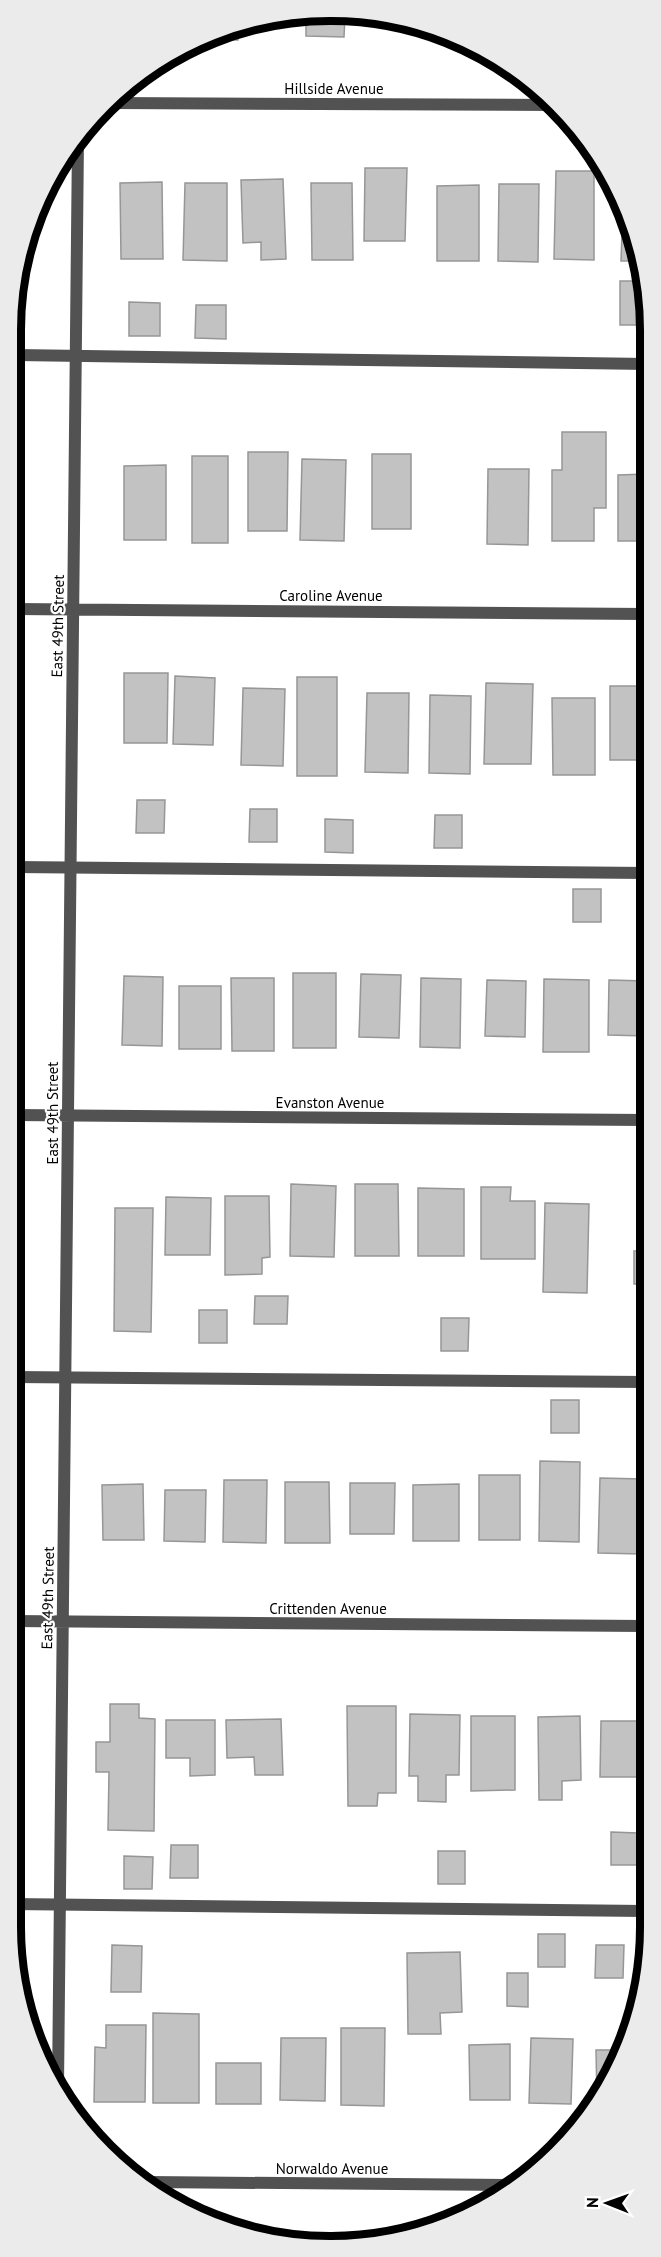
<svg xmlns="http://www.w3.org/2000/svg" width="661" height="2257" viewBox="0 0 661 2257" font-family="'PT Sans',sans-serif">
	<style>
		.building { fill: #c2c2c2; stroke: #969696; stroke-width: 1.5 }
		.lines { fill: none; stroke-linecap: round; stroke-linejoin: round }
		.path { stroke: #747474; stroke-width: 4; stroke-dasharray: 1.5 3; stroke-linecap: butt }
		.service { stroke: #525252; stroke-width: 12 }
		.minor { stroke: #525252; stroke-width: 12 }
		.labels { text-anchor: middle; stroke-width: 4.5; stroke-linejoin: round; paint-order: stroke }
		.street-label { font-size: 15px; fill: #000; stroke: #fff }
		.rim { fill: none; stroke: #000; stroke-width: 8 }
	</style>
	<rect width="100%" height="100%" fill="#fff"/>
	<path class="building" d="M306 17H345L344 37 306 36Z
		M369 17H393L410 23H369Z
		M238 29V40H213Z
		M365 168H407L405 241H364Z
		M556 171H594V260L554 259Z
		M283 179 286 259 261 260V242L243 243 241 180Z
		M162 182 163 259H121L120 183Z
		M185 183H227V261L183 260Z
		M311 183H352L353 260H312Z
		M499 184H539L538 262 498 261Z
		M479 185V261H437V186Z
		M623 206 639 261H621Z
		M620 281H646L648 289V325H620Z
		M129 302 160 303V336H129Z
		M196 305H226V339L195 338Z
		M562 432H606V508H594V541H552V470H562Z
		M248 452H288L287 531H248Z
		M372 454H411V529H372Z
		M192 456H228V543H192Z
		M302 459 346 460 344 541 300 540Z
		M166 465V540H124V466Z
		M488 469H529L528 545 487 544Z
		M647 474 646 541H618V475Z
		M124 673H168L167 743H124Z
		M175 676 215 678 213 745 173 744Z
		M297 677H337V776H297Z
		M486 683 533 684 531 764H484Z
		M610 686H647V760H610Z
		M243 688 285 689 283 766 241 765Z
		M367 693H409L408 773 365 772Z
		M430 695 471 696 470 774 429 773Z
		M552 698H595V775H553Z
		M137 800H165L164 833H136Z
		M250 809H277V842H249Z
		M435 815H462V848H434Z
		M325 819 353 820V853L325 852Z
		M573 889H601V922H573Z
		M641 910H647L646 943H640Z
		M293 973H336V1048H293Z
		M361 974 401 975 399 1038 359 1037Z
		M124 976 163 977 162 1046 122 1045Z
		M231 978H274V1051H232Z
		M421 978 461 979 460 1048 420 1047Z
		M544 979 589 980V1052H543Z
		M487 980 526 981 525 1037 485 1036Z
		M609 980 646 981V1036L608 1035Z
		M14 982H20L19 1043H14Z
		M179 986H221V1049H179Z
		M291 1184 336 1186 334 1257 290 1256Z
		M355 1184H398L399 1256H355Z
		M481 1187H511L510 1201H535V1259H481Z
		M418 1188 464 1189V1256H418Z
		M225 1196H269L270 1257 262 1258V1274L225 1275Z
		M166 1197 211 1198 210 1255H165Z
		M545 1203 589 1204 587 1293 543 1292Z
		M115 1208H153L151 1332 114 1331Z
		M634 1251H646V1284H634Z
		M255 1296H288L287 1324H254Z
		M199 1310H227V1343H199Z
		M441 1318H469L468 1351H441Z
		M551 1400H579V1433H551Z
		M540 1461 580 1462 579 1542 539 1541Z
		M479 1475H520V1540H479Z
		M600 1478 643 1479 641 1554 598 1553Z
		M224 1480H267L266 1543 223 1542Z
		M285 1482H329L330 1543H285Z
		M350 1483H395L394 1534H350Z
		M143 1484 144 1540H103L102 1485Z
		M459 1484V1541H413V1485Z
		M165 1490H206L205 1542 164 1541Z
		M110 1704H139V1718L155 1719 154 1831 108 1830 109 1772H96V1742H110Z
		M347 1706H396V1793H378L377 1806H348Z
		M410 1714 460 1715 459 1775H446V1802L418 1801V1776H409Z
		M471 1716H515V1790L471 1791Z
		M580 1716 581 1780 562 1781V1800H539L538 1717Z
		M281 1719 283 1775H255L254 1757 227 1758 226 1720Z
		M166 1720H215V1775L190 1776V1758H166Z
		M601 1721H645V1777H600Z
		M611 1832 638 1833V1865H611Z
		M171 1845H198V1878H170Z
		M438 1851H465V1884H438Z
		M124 1856 153 1857 152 1889H124Z
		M538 1934H565V1967H538Z
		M112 1945 142 1946 141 1992H111Z
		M596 1945H624L623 1978H595Z
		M460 1952 462 2012 440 2013 441 2034H408L407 1953Z
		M507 1973H528V2007L507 2006Z
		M153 2013 199 2014V2103H153Z
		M106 2025H146L145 2102H94L95 2047 106 2048Z
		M341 2028H385L384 2106 341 2105Z
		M281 2038H326L325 2101 280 2100Z
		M531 2038 573 2039 571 2104 529 2103Z
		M510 2044V2100H470L469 2045Z
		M596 2050H619L597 2102Z
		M216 2063H261V2104H216Z"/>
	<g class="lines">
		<path class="path" d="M11 1780H20
			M11 1856H19"/>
		<path class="service" d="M16 355 648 364
			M14 867 647 873
			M13 1377 646 1382
			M11 1904 644 1911"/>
		<path class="minor" d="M114 103 554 105
			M15 609 647 614
			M14 1115 646 1120
			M12 1621 645 1626
			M58 2086 78 139
			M148 2182 515 2185"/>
	</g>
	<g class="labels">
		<g class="street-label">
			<text x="334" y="94">Hillside Avenue</text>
			<text x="331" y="601">Caroline Avenue</text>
			<text transform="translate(58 626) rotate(-89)" y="5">East 49th Street</text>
			<text x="330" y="1108">Evanston Avenue</text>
			<text transform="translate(53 1113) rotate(-90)" y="5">East 49th Street</text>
			<text transform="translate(48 1598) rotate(-89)" y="5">East 49th Street</text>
			<text x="328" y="1614">Crittenden Avenue</text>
			<text x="332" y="2174">Norwaldo Avenue</text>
		</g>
	</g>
	<path d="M0 0H661V2257H0ZM330 21H331A309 309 0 0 1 640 330V1927A309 309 0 0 1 331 2236H330A309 309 0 0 1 21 1927V330A309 309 0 0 1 330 21Z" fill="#ebebeb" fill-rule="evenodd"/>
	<path class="rim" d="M330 21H331A309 309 0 0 1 640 330V1927A309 309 0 0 1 331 2236H330A309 309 0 0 1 21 1927V330A309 309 0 0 1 330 21Z"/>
	<g transform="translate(607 2203) rotate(271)" stroke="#ffffff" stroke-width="4.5" paint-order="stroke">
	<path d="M0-4.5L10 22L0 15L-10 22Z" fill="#000000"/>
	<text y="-9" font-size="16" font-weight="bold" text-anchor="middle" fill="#000000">N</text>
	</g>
</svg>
